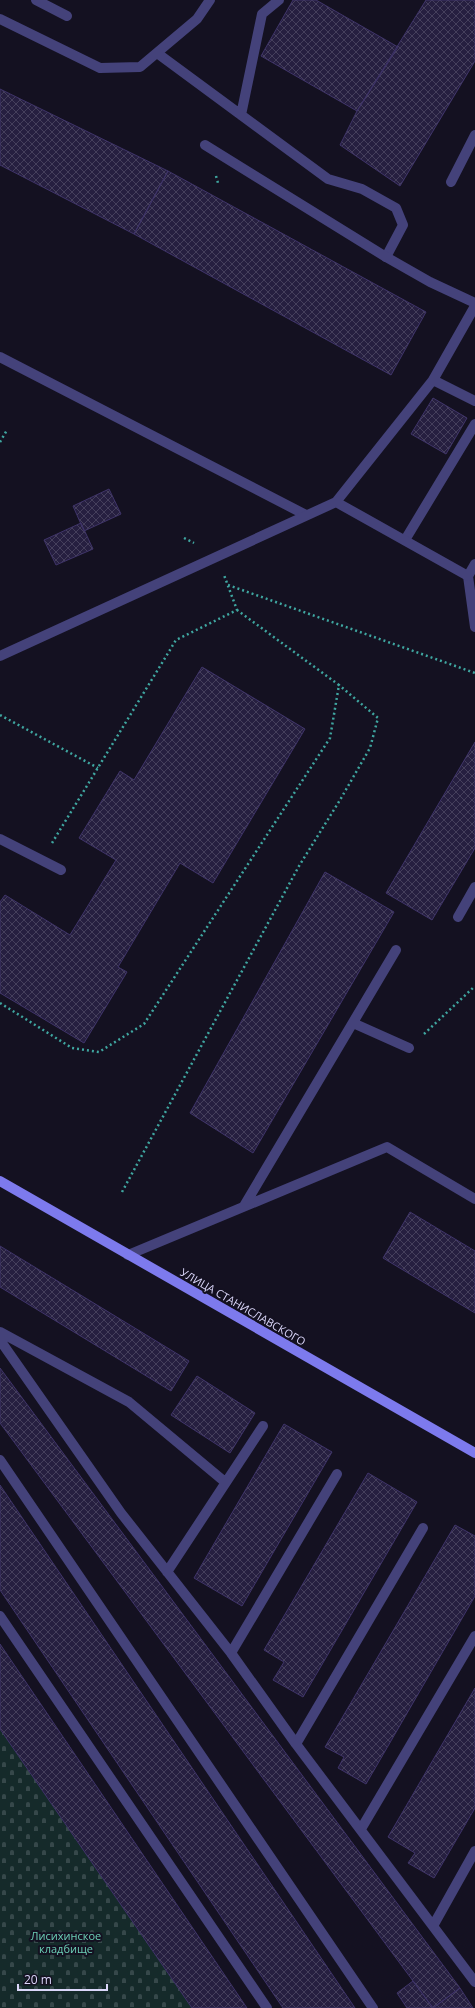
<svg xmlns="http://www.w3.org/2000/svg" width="475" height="2008" viewBox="0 0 475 2008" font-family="'Open Sans',sans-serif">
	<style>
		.cemetery { fill: url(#cemetery-stones) }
		.building { fill: url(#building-cross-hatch); stroke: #3f3469 }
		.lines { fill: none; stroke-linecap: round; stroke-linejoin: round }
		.path { stroke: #3fa6a0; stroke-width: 2.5; stroke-dasharray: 2 3; stroke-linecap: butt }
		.service { stroke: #44427a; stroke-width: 10 }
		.minor { stroke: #44427a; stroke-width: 10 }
		.secondary { stroke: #7d7aed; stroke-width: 10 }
		.labels { text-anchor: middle; stroke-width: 4; stroke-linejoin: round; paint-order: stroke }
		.street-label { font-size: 11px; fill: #dbd7fa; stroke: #141121 }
		.park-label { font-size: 11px; fill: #6cd0b7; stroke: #141121 }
	</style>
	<defs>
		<pattern id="cemetery-stones" width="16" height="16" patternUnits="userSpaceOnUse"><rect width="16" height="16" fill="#152a2a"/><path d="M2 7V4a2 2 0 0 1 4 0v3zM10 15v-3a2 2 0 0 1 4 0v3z" fill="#36484a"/></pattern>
		<pattern id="building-cross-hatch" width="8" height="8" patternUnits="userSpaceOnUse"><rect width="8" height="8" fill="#261f40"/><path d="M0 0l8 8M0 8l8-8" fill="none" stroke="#453f5c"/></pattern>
	</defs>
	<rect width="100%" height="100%" fill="#141121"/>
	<path class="cemetery" d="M0 1729 192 2008H0Z"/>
	<path class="building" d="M293 0H316L398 47 357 111 261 56Z
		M426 0H475V61L400 186 340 145 357 111Z
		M0 89 168 171 134 234 0 165Z
		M168 171 426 312 391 375 134 234Z
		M433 398 467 418 446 454 411 434Z
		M109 489 121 514 84 531 73 506Z
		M81 523 93 549 56 565 44 540Z
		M202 667 305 729 213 883 180 863 118 967 127 972 84 1043 0 993V902L5 895 70 935 116 860 79 838 120 771 134 780Z
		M475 742V848L432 920 386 893Z
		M325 872 394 912 253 1153 190 1113Z
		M410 1212 475 1251V1313L383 1258Z
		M0 1246 189 1361 171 1391 0 1287Z
		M0 1368 460 1988 433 2008 0 1423Z
		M197 1376 255 1413 230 1453 171 1415Z
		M284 1424 332 1452 242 1606 194 1578Z
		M368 1473 417 1502 303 1697 273 1680 284 1662 264 1650Z
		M0 1485 355 2008H283L0 1590Z
		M455 1525 475 1536V1596L366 1784 338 1768 344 1757 325 1747Z
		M0 1644 247 2008H192L0 1729Z
		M475 1688V1808L434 1878 408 1863 415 1853 388 1837Z
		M413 1981 433 2008H407L397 1993Z
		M460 1988 473 2008H433Z"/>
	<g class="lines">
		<path class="path" d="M216 176 218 183
			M0 442 7 430
			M184 538 194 543
			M228 585 475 673
			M0 715 98 768
			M52 843 176 640 237 610 224 575
			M0 1003 72 1048 99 1052 144 1024 330 738 339 685 237 610
			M424 1034 475 986
			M122 1192 299 866 340 800 370 748 378 718 339 685"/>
		<path class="service" d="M36 0 67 16
			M0 19 100 68 140 67 197 19 210 0
			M157 53 328 179 362 189 396 208 403 225 386 257
			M241 115 262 14 279 0
			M451 182 475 135
			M0 357 306 515
			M405 540 475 424
			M468 576 475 627
			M0 839 61 870
			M458 917 475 887
			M353 1023 409 1048
			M244 1206 396 950
			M128 1255 387 1147 475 1199
			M0 1332 129 1402 225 1482
			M0 1340 121 1513 231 1653 296 1744 475 1982
			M0 1460 373 2008
			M167 1572 263 1426
			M0 1616 267 2008
			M231 1653 337 1474
			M296 1744 423 1528
			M361 1829 475 1636
			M433 1926 475 1851"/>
		<path class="minor" d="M205 145 386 257 430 282 475 303
			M475 306 433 380 475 401
			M336 502 433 380
			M0 656 336 502 468 576 475 564"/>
		<path class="secondary" d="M0 1181 475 1453"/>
	</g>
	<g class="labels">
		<g class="street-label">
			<text transform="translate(243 1307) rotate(30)" y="4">УЛИЦА СТАНИСЛАВСКОГО</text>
		</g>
		<g class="park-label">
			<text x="66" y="1940">Лисихинское<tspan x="66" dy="13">кладбище</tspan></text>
		</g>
	</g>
	<path d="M18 1984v6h89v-6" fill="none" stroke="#dbd7fa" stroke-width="2"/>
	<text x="24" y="1984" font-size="12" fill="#dbd7fa" stroke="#141121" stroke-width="3" paint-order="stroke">20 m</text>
</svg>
